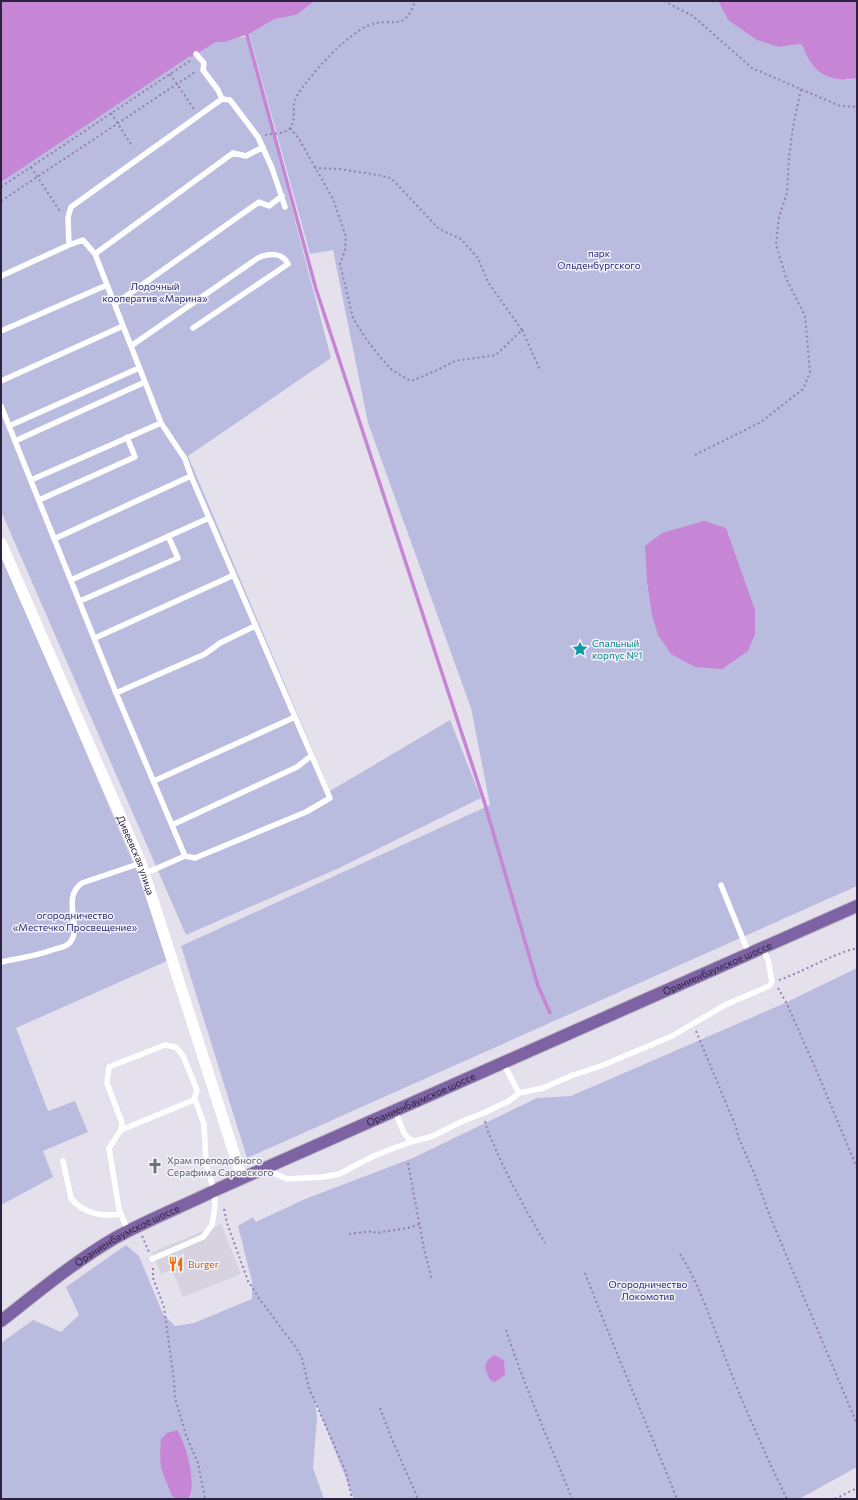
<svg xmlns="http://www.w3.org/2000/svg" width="858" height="1500" viewBox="0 0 858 1500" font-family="Commissioner,sans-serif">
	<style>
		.built { fill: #d6d2e0 }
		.green { fill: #b9bcdf }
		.water { fill: #c686d5 }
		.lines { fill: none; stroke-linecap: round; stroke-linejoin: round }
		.stream { stroke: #c686d5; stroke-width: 3.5 }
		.primary-casing { stroke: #c0bcc5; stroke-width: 14 }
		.path { stroke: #9180b2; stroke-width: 2; stroke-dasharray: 2 3; stroke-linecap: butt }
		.lane { stroke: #fff; stroke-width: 5.5 }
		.street { stroke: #fff; stroke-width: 11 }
		.primary { stroke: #7e63a4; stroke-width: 12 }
		.labels { text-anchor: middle; stroke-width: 3; stroke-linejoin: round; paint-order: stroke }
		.park-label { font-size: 10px; fill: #2c2977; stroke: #f3f2f9 }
		.culture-label { font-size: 10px; fill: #0d838f; stroke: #f3f2f9; text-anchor: start }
		.street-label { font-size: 10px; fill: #2c213e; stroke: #f3f2f9 }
		.worship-label { font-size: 10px; fill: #5b616d; stroke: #f3f2f9; text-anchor: start }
		.food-label { font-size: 10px; fill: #c56008; stroke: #f3f2f9; text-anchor: start }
	</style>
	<rect width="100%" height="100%" fill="#e4e1ed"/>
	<path class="built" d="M221 1224 241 1274 183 1297 172 1270 161 1274 152 1252Z"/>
	<path class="green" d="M315 1H718L728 20 779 47 801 44 811 63 847 80 857 78V886L247 1158 181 946 490 805 471 708 368 423 333 250 310 254 249 34 275 19 296 15Z
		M247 37 331 358 188 456 330 791 450 720 481 798 339 868 186 935 1 511V181L213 39Z
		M1 557 4 560 138 874 167 961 16 1028 48 1111 75 1101 88 1132 43 1151 53 1177 1 1205Z
		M857 968V1467L799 1499H354L315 1400 317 1419 313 1468 324 1499H188L190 1496H172L176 1499H1V1343L33 1320 61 1332 79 1315 66 1287 126 1245 139 1256 163 1314 175 1326 194 1323 252 1299V1282L238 1226 253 1217 256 1222 305 1199 413 1158 537 1098 571 1096 783 1004Z"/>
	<path class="water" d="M1 1H315L296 15 275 19 249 34 224 42H216L191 57 190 56 1 182Z
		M718 1H857V78C840 82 822 78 812 64 807 58 805 50 801 44L779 47 757 40 728 20Z
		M704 521 726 528 755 610V634L748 651 722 669 695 667 671 654 658 635 652 615 647 581 645 546 662 533Z
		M494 1355 504 1360 505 1375 495 1382 490 1380 485 1368 487 1361Z
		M177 1430C186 1442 198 1487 188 1499H176L172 1496 161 1468 160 1455 161 1439 167 1433Z"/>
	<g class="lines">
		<path class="stream" d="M247 35 316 289 484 801 538 986 550 1013"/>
		<defs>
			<g id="primary">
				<path id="s2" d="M1 1321C38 1292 74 1262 115 1238 149 1219 186 1205 220 1188L857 906"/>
			</g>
		</defs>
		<use href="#primary" class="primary-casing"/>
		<path class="path" d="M664 1 693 16 752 68 840 106 857 107
			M170 74 194 109
			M111 113 132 146
			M290 128 299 139 333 199 346 237 345 250 340 264 353 318 366 339 380 357 392 370 411 381 433 372 455 361 496 355 522 330 488 282 478 258 461 239 439 229 391 178 372 174 340 169 315 168
			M265 135C273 133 285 135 291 127 296 119 292 109 295 100 299 88 331 53 342 44 348 39 360 29 367 26 391 15 404 35 415 1
			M857 162V179
			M31 167 61 213
			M1 187 191 60
			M1 201 195 72
			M522 330 540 370
			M695 455 761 422 803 389 810 372 805 316 786 278 776 244 779 217 787 193 789 158 793 127 801 89
			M779 980C805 971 830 955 857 948
			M778 988 787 1004 820 1079 857 1168
			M696 1031 736 1127 739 1139 755 1175 769 1214 857 1424
			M485 1121C487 1132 492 1140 496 1150 510 1182 527 1212 545 1243
			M408 1163 424 1249 432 1280
			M224 1209 227 1223 248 1281 261 1301 297 1349 302 1358 309 1388 346 1472 352 1499
			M349 1234 372 1231 376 1233 408 1228 420 1224
			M142 1236 149 1252
			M680 1254C698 1282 710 1318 722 1349 741 1400 763 1450 787 1499
			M153 1268V1278L164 1307 174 1381 175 1398 186 1435 198 1463 205 1499
			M585 1273C614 1349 647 1424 677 1499
			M506 1330C525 1388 550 1443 572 1499
			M380 1408 391 1437 418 1499
			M835 1499 857 1488"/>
		<path class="lane" d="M196 54 204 63 203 70 218 90 222 99
			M69 245 68 217 71 207 222 99 230 100 258 137 272 168 285 207
			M95 254 233 153 246 156 263 147
			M1 276 69 245 83 240 95 254 161 423 185 459 191 476 330 798 306 812 195 858 185 856
			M115 304 259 202 269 206 282 196
			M1 331 107 285
			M131 346 258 258C269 253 282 252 288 264L193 328
			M1 381 123 326
			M1 406 116 693 185 856 144 874
			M9 426 139 368
			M15 441 145 382
			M31 480 161 423
			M39 500 135 457 127 437
			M54 539 191 476
			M71 580 209 518
			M80 601 178 558 168 536
			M95 638 234 575
			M116 693 205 654 220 643 255 626
			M154 781 295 717
			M172 825 297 767 311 756
			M721 885 749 954
			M1 962C20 958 37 956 55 949 59 948 64 947 67 945 86 932 59 899 82 883L141 863
			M503 1063 519 1093
			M395 1111 404 1133 409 1139 415 1141 433 1136 461 1122 486 1112 509 1101 519 1093 543 1088 573 1075 601 1066 672 1036 725 1005 769 986 772 982 768 960 763 948
			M121 1130 194 1100 196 1102 204 1124 206 1164 214 1191 215 1206 212 1225 203 1237 152 1259
			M63 1161 71 1198C83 1214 103 1217 121 1214
			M265 1169 287 1179 323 1177 339 1174 374 1156 394 1148 414 1141
			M128 1231 119 1209 109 1148 121 1130 122 1123 107 1083 109 1067 165 1045 176 1047 183 1056 197 1090 194 1100"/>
		<path class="street" id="s1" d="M1 543 141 863 242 1178"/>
		<use href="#primary" class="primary"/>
	</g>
	<defs>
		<symbol id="sight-bare" viewBox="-9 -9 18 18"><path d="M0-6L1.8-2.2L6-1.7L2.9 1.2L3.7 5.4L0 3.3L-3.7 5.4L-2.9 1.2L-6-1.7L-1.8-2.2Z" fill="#0f9aa8" stroke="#f3f2f9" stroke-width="2.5" paint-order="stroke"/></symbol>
		<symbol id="church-bare" viewBox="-9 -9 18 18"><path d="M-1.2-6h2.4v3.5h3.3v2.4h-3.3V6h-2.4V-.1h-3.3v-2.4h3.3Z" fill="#6b7280" stroke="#f3f2f9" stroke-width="2.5" paint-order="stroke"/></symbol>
		<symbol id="restaurant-bare" viewBox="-9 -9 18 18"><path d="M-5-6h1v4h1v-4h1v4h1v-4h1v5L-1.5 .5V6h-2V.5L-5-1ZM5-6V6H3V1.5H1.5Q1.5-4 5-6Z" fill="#e8710a" stroke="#f3f2f9" stroke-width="2.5" paint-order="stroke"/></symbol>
	</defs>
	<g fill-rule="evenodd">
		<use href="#sight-bare" x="569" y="638" width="22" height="22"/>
		<use href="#church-bare" x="144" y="1155" width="22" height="22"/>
		<use href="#restaurant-bare" x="165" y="1253" width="22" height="22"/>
	</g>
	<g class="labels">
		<g class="park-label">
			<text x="599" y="257">парк<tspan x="599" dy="12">Ольденбургского</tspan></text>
			<text x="155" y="290">Лодочный<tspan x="155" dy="12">кооператив «Марина»</tspan></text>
			<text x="75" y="919">огородничество<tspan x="75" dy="12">«Местечко Просвещение»</tspan></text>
			<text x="648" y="1288">Огородничество<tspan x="648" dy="12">Локомотив</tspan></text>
		</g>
		<g class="culture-label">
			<text x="592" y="647">Спальный<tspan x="592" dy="12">корпус №1</tspan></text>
		</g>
		<g class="street-label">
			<text dy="4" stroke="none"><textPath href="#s1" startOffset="340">Дивеевская улица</textPath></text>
			<text dy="4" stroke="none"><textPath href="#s2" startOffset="801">Ораниенбаумское шоссе</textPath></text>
			<text dy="4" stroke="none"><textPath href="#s2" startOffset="477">Ораниенбаумское шоссе</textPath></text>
			<text dy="4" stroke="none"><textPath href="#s2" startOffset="153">Ораниенбаумское шоссе</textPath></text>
		</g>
		<g class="worship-label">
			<text x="167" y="1164">Храм преподобного<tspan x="167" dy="12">Серафима Саровского</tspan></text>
		</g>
		<g class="food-label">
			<text x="188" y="1268">Burger</text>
		</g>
	</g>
	<rect width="858" height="1500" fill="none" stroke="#2c213e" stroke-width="4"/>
</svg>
